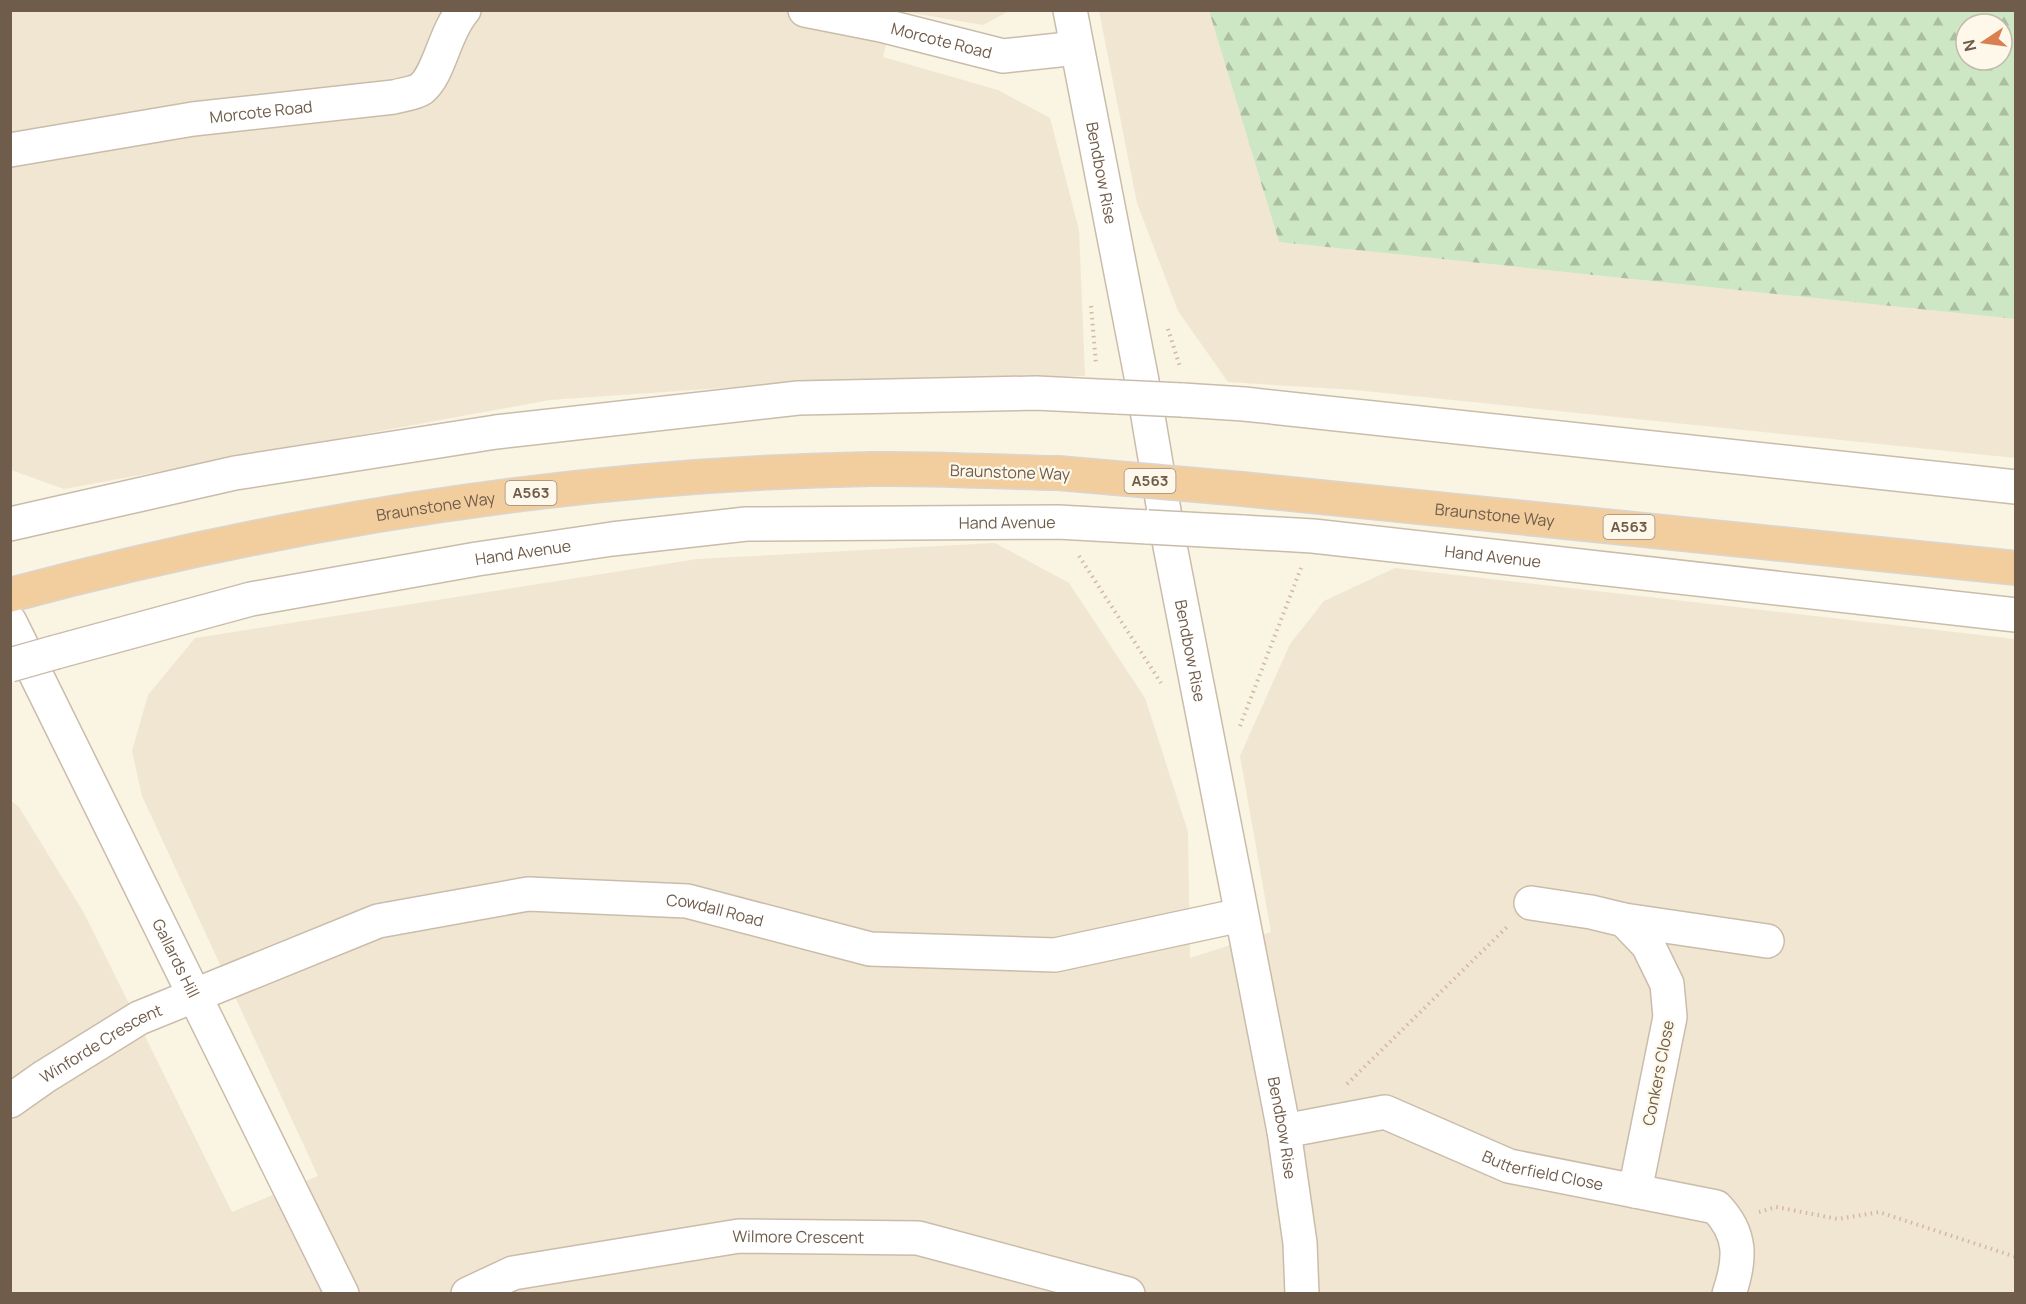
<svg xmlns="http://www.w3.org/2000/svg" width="2026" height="1304" viewBox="0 0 2026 1304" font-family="Manrope,sans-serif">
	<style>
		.residential { fill: #f1e6d2 }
		.forest { fill: url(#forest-firs); fill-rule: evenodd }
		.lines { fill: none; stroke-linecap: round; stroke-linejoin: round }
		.minor-casing { stroke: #cabcab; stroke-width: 36 }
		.trunk-casing { stroke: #dad5d0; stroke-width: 36 }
		.path { stroke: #d2b9a0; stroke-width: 4; stroke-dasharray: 1.5 4.5; stroke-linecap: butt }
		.minor { stroke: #fff; stroke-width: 33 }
		.trunk { stroke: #f2ce9f; stroke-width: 33 }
		.minor-bridge-casing { stroke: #cabcab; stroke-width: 36; stroke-linecap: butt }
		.trunk-bridge-casing { stroke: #dad5d0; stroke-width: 36; stroke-linecap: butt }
		.minor-bridge { stroke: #fff; stroke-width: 33 }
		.trunk-bridge { stroke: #f2ce9f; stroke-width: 33 }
		.labels { text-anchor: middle; stroke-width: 4.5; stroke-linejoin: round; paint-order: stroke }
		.shield { fill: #fdf8e9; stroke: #9a8b7a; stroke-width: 1.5 }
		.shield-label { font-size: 15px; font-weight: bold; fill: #705c4b }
		.street-label { font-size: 16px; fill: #705c4b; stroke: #fdf8e9 }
	</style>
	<defs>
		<pattern id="forest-firs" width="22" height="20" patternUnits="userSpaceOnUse" patternTransform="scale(1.5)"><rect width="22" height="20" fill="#cde6c3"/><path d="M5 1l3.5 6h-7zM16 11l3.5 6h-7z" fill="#abbea0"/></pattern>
	</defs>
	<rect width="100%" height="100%" fill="#faf4e3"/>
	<path class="residential" d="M11 11H894L883 57 998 90 1050 118 1079 230 1085 376 821 381 550 400 64 489 11 470Z
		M900 11 1009 10V11L983 25Z
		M1099 11H1209L1279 242 2015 319V458L1355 390 1228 382 1178 311 1137 203Z
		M995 543 1069 583 1145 698 1188 832 1190 958 1271 932 1240 756 1290 644 1324 601 1395 568 2015 639V1293H11L10 800 19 807 84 913 232 1212 318 1176 142 796 132 751 148 695 195 638 697 559Z"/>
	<path class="forest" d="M1209 11H2015V319L1279 242ZM1966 24H2002V60H1966Z"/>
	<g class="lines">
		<defs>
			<g id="minor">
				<path id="s1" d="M805 10 881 25 1003 56 1077 48"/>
				<path id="s2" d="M1070 10 1142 381 1170 546 1284 1131 1300 1243 1302 1294"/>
				<path id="s3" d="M10 150 193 119 394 97C401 95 415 93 421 89 440 74 444 32 464 10"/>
				<path d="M1182 400 1244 404 2016 487"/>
				<path d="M10 524 235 473 496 432 798 398 1036 393 1118 397"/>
				<path id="s4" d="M1242 532 1313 536 2016 615"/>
				<path id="s5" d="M10 622 342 1294"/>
				<path id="s6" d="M56 652 251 599 477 559 612 539 746 524 1058 522 1148 527"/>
				<path d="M1531 903 1591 912 1624 920 1648 945 1667 984 1670 1017 1635 1191"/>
				<path d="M1624 920 1767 941"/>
				<path id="s7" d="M10 1101 44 1077 139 1018 378 921 528 894 687 901 870 949 1055 955 1241 915"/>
				<path id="s8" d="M1284 1131 1385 1112 1509 1166 1716 1207C1742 1234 1741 1259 1729 1294"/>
				<path id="s9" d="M468 1294 513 1273 739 1236 918 1238 1128 1294"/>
			</g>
			<g id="trunk">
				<path id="s10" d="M1242 489 2016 568"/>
				<path id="s11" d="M10 595C291 520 581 474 872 469 934 468 996 472 1058 473"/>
			</g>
		</defs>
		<use href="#minor" class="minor-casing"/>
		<use href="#trunk" class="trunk-casing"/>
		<path class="path" d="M1091 306 1096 364
			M1168 329 1180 367
			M1079 556 1161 683
			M1240 726 1301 568
			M1347 1084 1509 925
			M1759 1212 1776 1207 1838 1219 1879 1212 2016 1257"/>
		<use href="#minor" class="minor"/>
		<use href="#trunk" class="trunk"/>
		<defs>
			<path id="minor-bridge" d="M1118 397 1182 400
				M1148 527 1242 532
				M10 665 56 652"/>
			<path id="trunk-bridge" d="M1058 473 1242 489"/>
		</defs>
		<use href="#minor-bridge" class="minor-bridge-casing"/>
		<use href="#trunk-bridge" class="trunk-bridge-casing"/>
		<use href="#minor-bridge" class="minor-bridge"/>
		<use href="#trunk-bridge" class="trunk-bridge"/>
	</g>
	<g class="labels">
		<g class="shield">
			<rect x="1124.5" y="469" width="51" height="24" rx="4.5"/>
			<rect x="505.5" y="481" width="51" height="24" rx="4.5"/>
			<rect x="1603.5" y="515" width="51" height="24" rx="4.5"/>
		</g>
		<g class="shield-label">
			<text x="1150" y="486">A563</text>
			<text x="531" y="498">A563</text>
			<text x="1629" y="532">A563</text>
		</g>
		<g class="street-label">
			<text dy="6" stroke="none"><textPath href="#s1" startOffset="140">Morcote Road</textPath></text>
			<text dy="6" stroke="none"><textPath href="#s3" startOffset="254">Morcote Road</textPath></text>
			<text dy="6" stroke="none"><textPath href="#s2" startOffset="166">Bendbow Rise</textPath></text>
			<text transform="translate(1010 472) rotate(2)" y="6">Braunstone Way</text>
			<text dy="6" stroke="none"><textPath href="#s11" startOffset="435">Braunstone Way</textPath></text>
			<text dy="6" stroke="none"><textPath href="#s10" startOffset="254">Braunstone Way</textPath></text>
			<text dy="6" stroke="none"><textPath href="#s6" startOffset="964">Hand Avenue</textPath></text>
			<text dy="6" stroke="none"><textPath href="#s6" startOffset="478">Hand Avenue</textPath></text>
			<text dy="6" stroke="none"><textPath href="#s4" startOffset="252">Hand Avenue</textPath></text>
			<text dy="6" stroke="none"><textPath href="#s2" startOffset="652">Bendbow Rise</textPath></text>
			<text dy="6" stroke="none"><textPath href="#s7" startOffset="752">Cowdall Road</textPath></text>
			<text dy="6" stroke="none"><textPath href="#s5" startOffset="375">Gallards Hill</textPath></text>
			<text dy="6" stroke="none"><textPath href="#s7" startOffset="108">Winforde Crescent</textPath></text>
			<text transform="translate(1658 1073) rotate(-79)" y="6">Conkers Close</text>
			<text dy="6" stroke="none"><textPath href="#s2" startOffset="1138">Bendbow Rise</textPath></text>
			<text dy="6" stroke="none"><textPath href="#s8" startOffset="272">Butterfield Close</textPath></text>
			<text dy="6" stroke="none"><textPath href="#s9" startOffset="338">Wilmore Crescent</textPath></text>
		</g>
	</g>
	<rect width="2026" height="1304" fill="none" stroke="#705c4b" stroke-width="24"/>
	<g transform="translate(1984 42) rotate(257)"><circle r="28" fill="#fdf8e9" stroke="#c5baaa" stroke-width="1.5"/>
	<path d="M0-4.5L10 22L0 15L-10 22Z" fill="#db7f51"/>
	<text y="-9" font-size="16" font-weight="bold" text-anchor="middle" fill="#705c4b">N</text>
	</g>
</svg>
